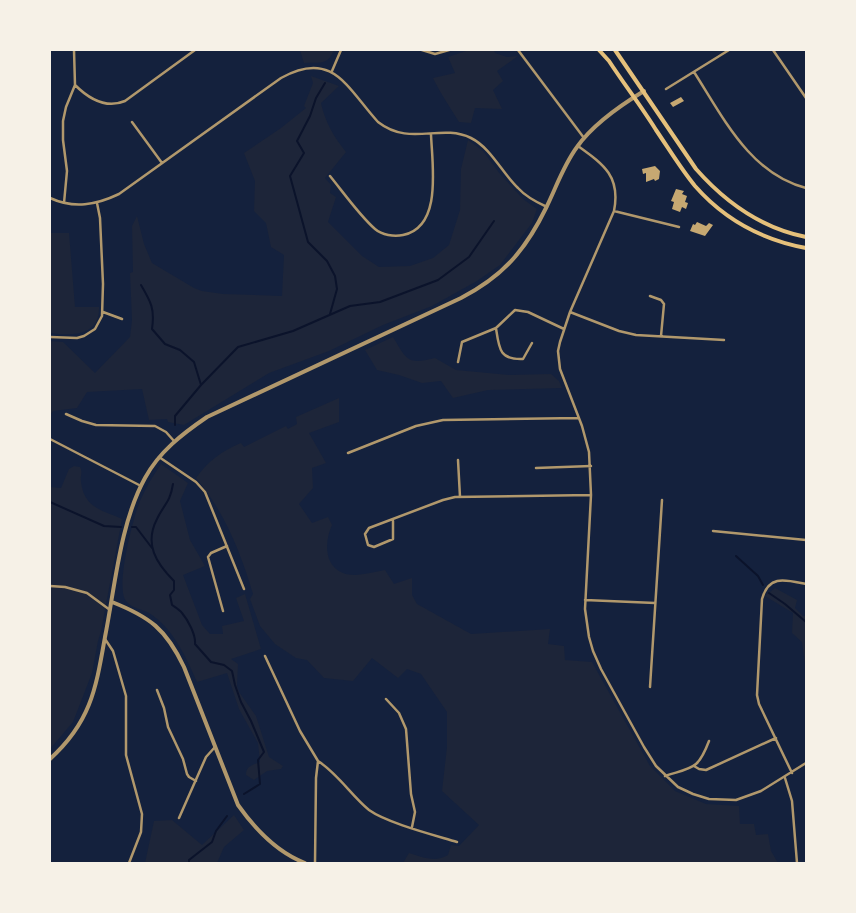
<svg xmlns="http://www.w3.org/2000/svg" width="856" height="913" viewBox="0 0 856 913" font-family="Commissioner,sans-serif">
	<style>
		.green { fill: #1d2539 }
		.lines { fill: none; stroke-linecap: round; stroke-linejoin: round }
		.stream { stroke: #0b132b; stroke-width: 2 }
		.building { fill: #c6a872 }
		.minor { stroke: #b1986c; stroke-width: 2.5 }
		.tertiary { stroke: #b1986c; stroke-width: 4 }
		.secondary { stroke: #e5c07b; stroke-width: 4 }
	</style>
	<rect width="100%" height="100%" fill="#14213d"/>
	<path class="green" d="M300 50H334C327 66 320 62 304 63Z
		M469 50H494L495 53 507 57 518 56 497 71 503 81 493 90 502 109 475 108 471 123 459 122C450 107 440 93 433 78L455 73 448 57Z
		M311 76 339 86 321 103C325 122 334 137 346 152L325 178 331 185 330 193 336 197 328 222 362 256 379 267 410 266 433 258 449 245 460 210 461 169 468 140 483 151 500 174 523 199 537 209 532 223 500 265 477 281 432 306 383 325 329 351 269 373 184 425 168 422 167 419 149 420 142 389 87 392 77 408 53 411 50 415V341L63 342 95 373 130 337 132 320 130 273 133 272 132 226 137 216 144 244 152 263 194 288 202 291 223 294 282 296 284 255 271 247 266 223 254 211 255 181 244 153 281 128 306 108 304 106 313 83Z
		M50 233H69L75 307H99C100 336 72 336 50 333Z
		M393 337C407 360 407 365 435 358L456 370 509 375 551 374 559 381 562 388 488 390 453 398 441 381 422 383 399 375 377 370 365 350Z
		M339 398V422L309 433 326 463 312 468 313 488 299 504 312 523 328 517 332 525C325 540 323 565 343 573 355 578 372 572 385 570L394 584 412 578V595L417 604 471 634 550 629 548 644 564 646 565 660 592 662 650 766 675 791 706 804 739 806 740 824H754L756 835 768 834 771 851 778 863H403L409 853C422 857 435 863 448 855L451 845 459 846 479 825 442 791 447 747V712L421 674 407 669 398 678 372 658 353 681 324 678 307 660 296 658 275 644 260 626 250 599 253 594C241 553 224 511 196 478 208 461 222 451 241 443L244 447 286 426 288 429 297 424 296 417Z
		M161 464 188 483 180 501 190 540 205 566 183 575 202 625 210 634H223L222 626 244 621 236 598 245 594 261 649 231 659 238 664 237 686 239 692 256 716 269 757 283 766 281 769 267 771 254 780 246 775C246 766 252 765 260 762L258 743 239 709 227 673 197 682C186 657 173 628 149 613 142 609 131 608 126 601 115 587 133 518 140 501 146 487 153 476 161 464Z
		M74 466 80 467C83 472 80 476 81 482 84 508 102 510 122 519L101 631 98 641 92 673 73 722 50 749V487L61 488 69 469Z
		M775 588 797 600 795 608 803 616H806V671L802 642 792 633 793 613 765 596Z
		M234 815 244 830 224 847 217 863H145L154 821 172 820 202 845Z"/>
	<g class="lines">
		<path class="stream" d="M325 83 316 98 310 116 297 141 304 153 290 176 308 242 327 261 335 276 337 289 330 314
			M141 285C151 302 155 309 152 329L165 344 180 350 194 362 201 385
			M175 425V416L201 385 238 347 293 331 350 306 380 302 438 280 469 257 494 221
			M173 484C170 503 164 504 157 519 144 544 156 563 174 581V590L170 595 172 605C175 607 180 610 182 613 188 620 196 635 195 644L211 662 224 665 232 671 235 685 241 702 251 721 264 752 258 760 260 784 244 794
			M50 502 104 526 121 527
			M132 527H136L152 548
			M736 556 758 576 763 585
			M769 593 785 604 806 622
			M189 863V860L212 842 216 831 227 816"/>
	</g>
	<path class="building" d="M681 97 684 101 673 107 670 103Z
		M655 166 660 171 659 179 655 181 654 179 646 182V173L643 174 642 169Z
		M676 189 684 191 682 194 687 196 685 202 688 203 686 209 682 207 680 212 672 209 674 202 671 201Z
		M697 222 706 226 709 223 713 225 705 236 690 231 693 224 695 225Z"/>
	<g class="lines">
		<path class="minor" d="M74 50 75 85C88 98 106 109 125 101L195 50
			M422 50 435 54 449 50
			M518 50 584 138
			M773 50 806 98
			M332 71 341 50
			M694 72C723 117 750 174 806 188
			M666 89 729 50
			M132 122 162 163
			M578 146C603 164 621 176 614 211L570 312 560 342 558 351 560 369 582 426 589 452 591 495 585 609 589 637 593 651 601 669 644 747 656 766 678 787 693 794 709 799 736 800 761 791 806 763
			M330 176C343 192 360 216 375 229 382 235 394 237 403 235 443 227 432 164 431 134
			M50 198C74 209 96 205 119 194L281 78C333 49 347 88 378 122 410 147 440 123 471 138 491 148 502 173 518 188 526 197 536 202 547 207
			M64 203 67 171 63 140V121L66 107 75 85
			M614 211 679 227
			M650 296 661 300 664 304 661 336
			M103 312 122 319
			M570 312 619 331 636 335 724 340
			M496 328C499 348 499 360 523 359L532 343
			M50 337 77 338 84 336 95 329 102 316 103 284 100 218 97 203
			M458 362 462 342 496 328 515 310 528 312 564 329
			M66 414 82 421 96 425 155 426 166 432 174 441
			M50 439 141 486
			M348 453 416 426 443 420 579 418
			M159 457 196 482 205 492 244 589
			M458 460 460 497
			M536 468 591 466
			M393 521V539L374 547 368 545 365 534 369 528 443 500 455 497 591 495
			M713 531 806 540
			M50 586 65 587 87 593 110 610
			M585 600 655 603
			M223 611 208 557 211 553 227 546
			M105 639 113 651 126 696V755L142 814 141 832 129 863
			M265 656 300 731 318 761 316 778 315 863
			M650 687 662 500
			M157 690 164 708 168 727 183 759 187 774 189 777 196 781
			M386 699 399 713 406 729 411 794 415 812 412 827
			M318 761C338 774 351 795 369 810 387 823 434 835 457 842
			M694 766 699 769 706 770 776 738
			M792 773 759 704 757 695 762 599C769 574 786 580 806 584
			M665 776C693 767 698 770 709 741
			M785 778 792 801 797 863
			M179 818 206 757 215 747"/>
		<path class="tertiary" d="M112 602C150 617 166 629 184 667L238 805C255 829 276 852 305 863
			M50 759C91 722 96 688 105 637 115 587 120 523 145 478 159 452 182 434 207 417L461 298C503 276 525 251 546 208 556 188 563 166 577 147 593 124 621 105 644 91"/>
		<path class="secondary" d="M599 50 609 61C624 84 641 106 656 130 669 149 681 169 695 186 724 219 763 240 806 248
			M615 50 696 169C726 203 761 228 806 237"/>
	</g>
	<rect width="856" height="913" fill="none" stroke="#f6f1e7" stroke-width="102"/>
</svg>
